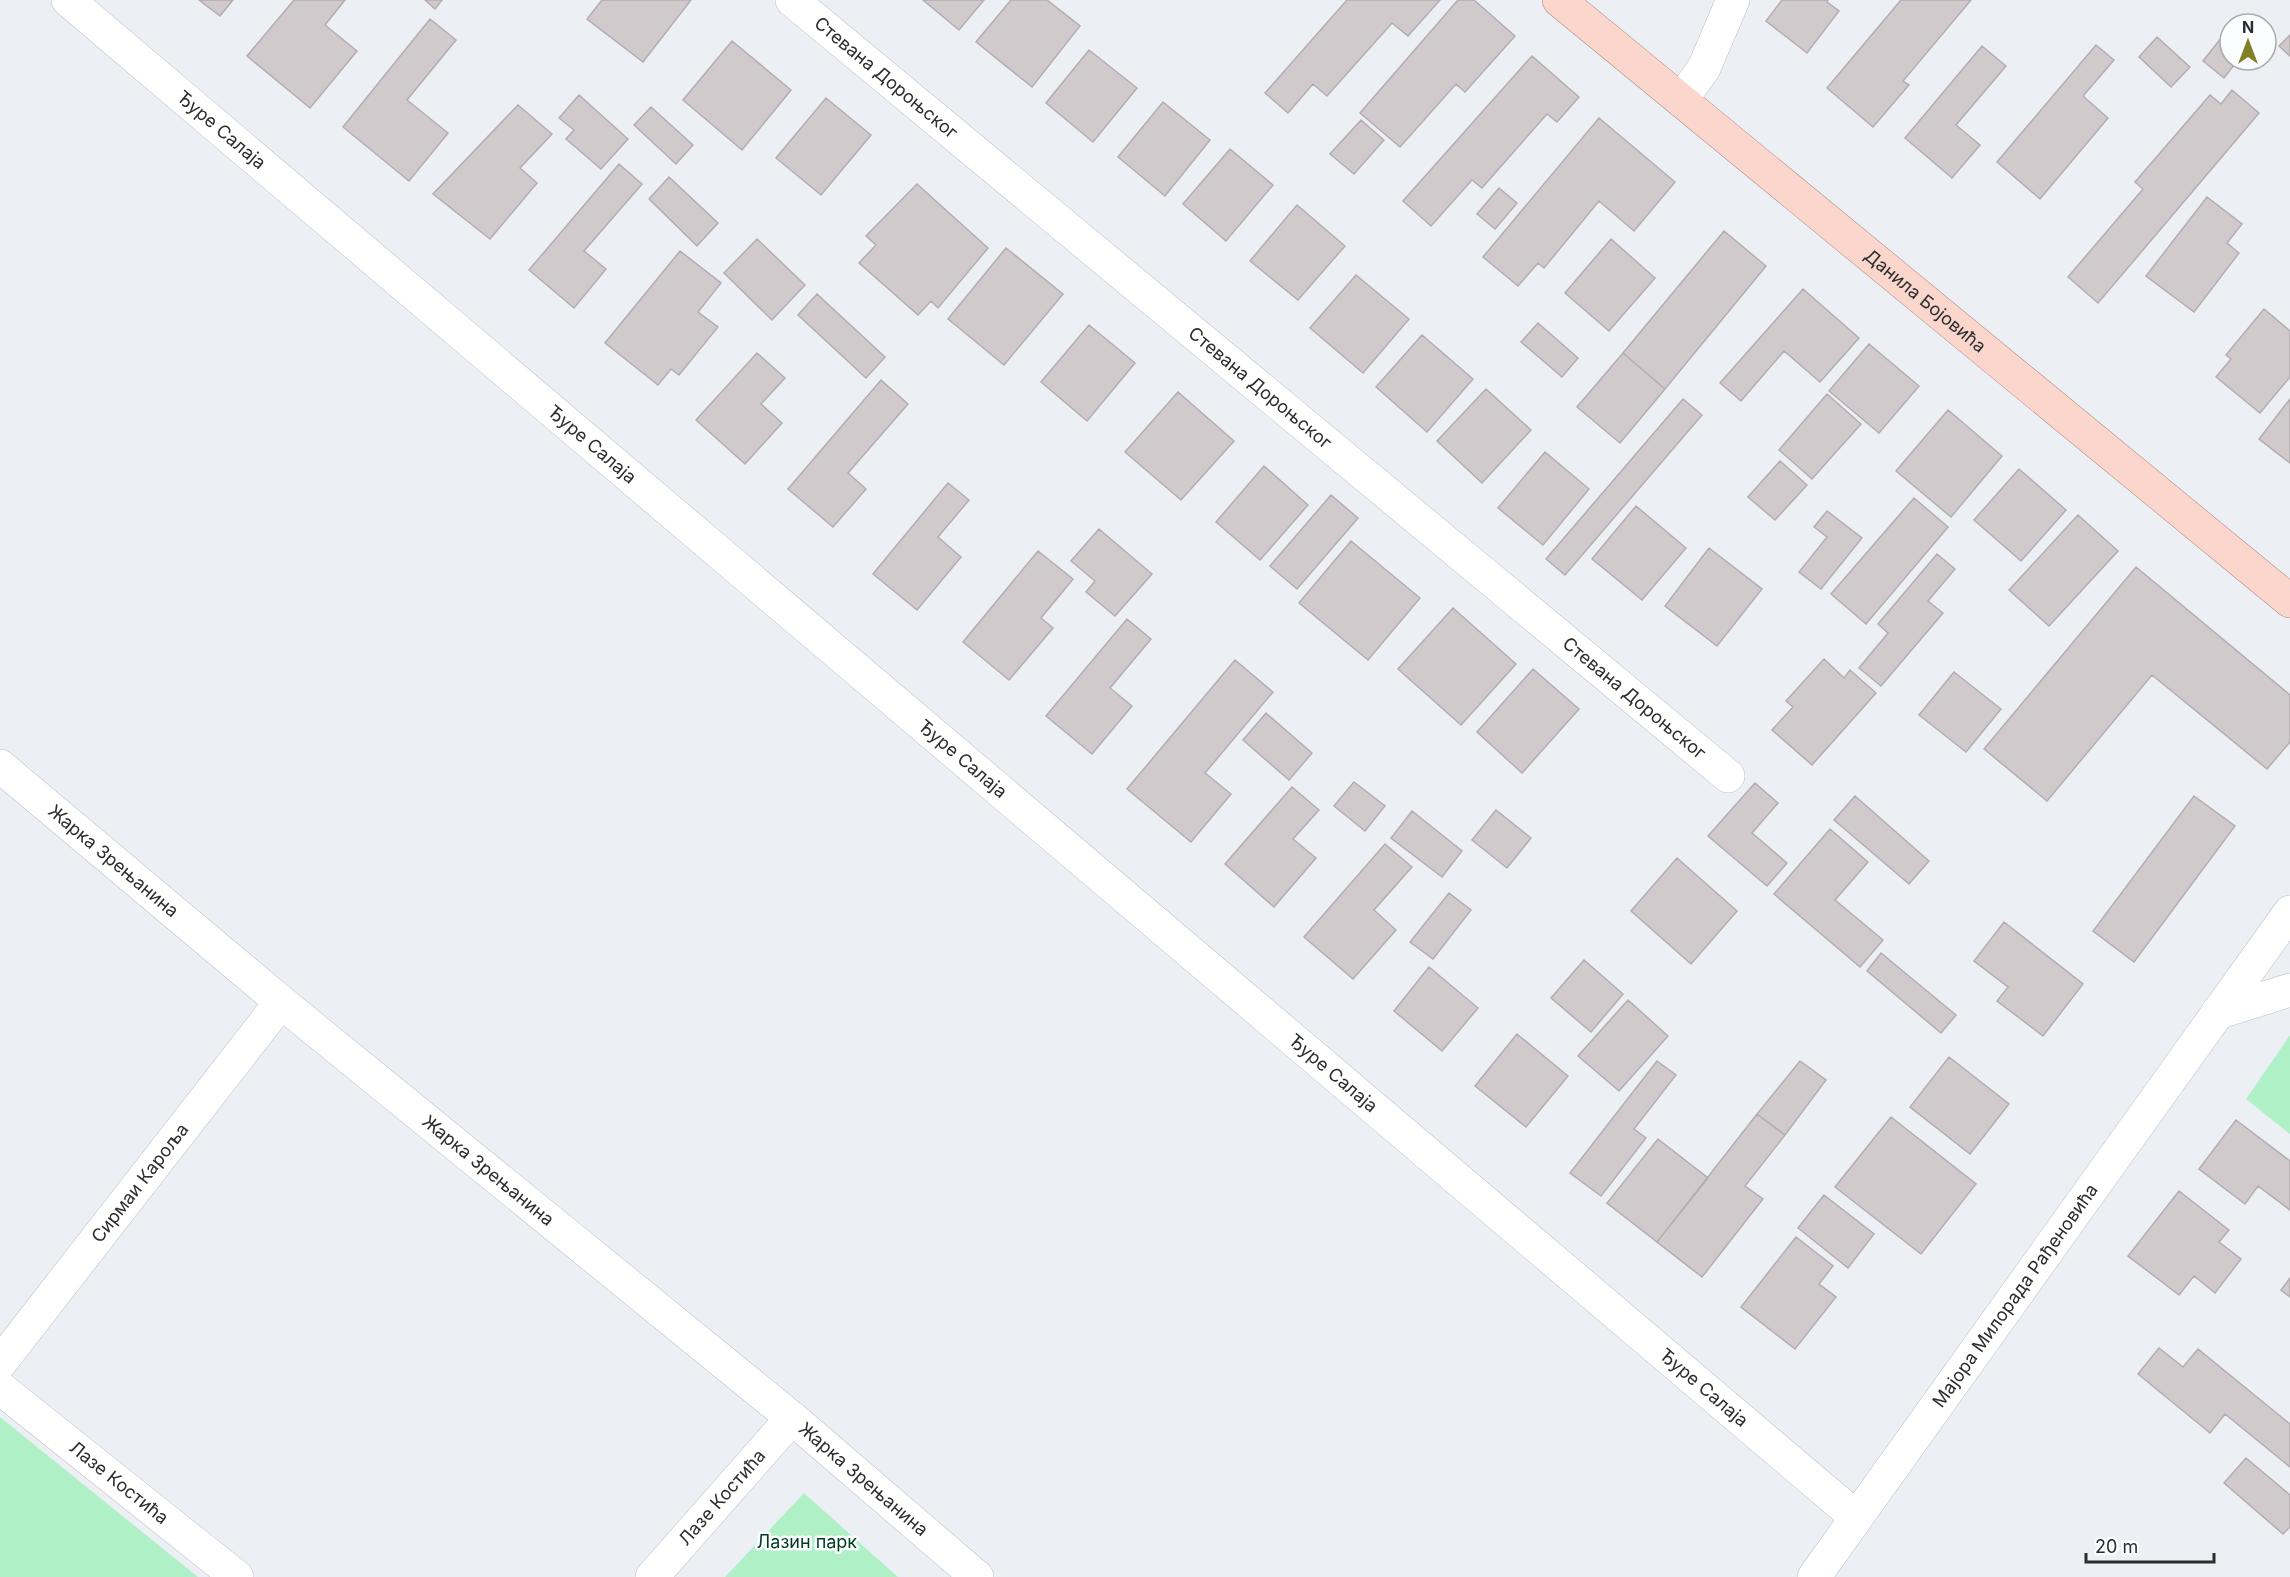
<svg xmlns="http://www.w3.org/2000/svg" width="2290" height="1577" viewBox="0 0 2290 1577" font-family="Inter,sans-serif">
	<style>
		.green { fill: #b0f0c7 }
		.building { fill: #d0cacd; stroke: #b3adaf; stroke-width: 1.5 }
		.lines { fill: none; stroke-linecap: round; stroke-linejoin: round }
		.minor-casing { stroke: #bcc0c4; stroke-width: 34 }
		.tertiary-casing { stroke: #bcc0c4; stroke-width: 34 }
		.primary-casing { stroke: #b18980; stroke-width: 34 }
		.minor { stroke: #fff; stroke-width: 33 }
		.tertiary { stroke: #fff; stroke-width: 33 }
		.primary { stroke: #fbd6cd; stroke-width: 33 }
		.labels { text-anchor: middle; stroke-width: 5; stroke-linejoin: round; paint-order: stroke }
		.street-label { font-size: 18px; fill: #2b2d2f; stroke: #fcfdfe }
		.park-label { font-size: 18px; fill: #003b1f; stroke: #fcfdfe }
	</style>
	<rect width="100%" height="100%" fill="#ecf0f5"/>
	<path class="green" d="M2290 1035V1134L2246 1099Z
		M0 1417 198 1577H0Z
		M804 1493 898 1577H725Z"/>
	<path class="building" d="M199 0H233L220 16Z
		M294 0H345L325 25 357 51 310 108 247 56Z
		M425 0H442L435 9Z
		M602 0H691L643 62 587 19Z
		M923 0H984L959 30Z
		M1011 0H1047L1080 26 1032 87 976 42Z
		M1347 0H1440L1408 36 1392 23 1327 96 1313 84 1288 113 1265 93Z
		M1458 0H1474L1515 36 1465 92 1456 84 1400 147 1360 113Z
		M1782 0H1828L1827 2 1839 11 1807 53 1766 21Z
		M1901 0H1971L1903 81 1909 85 1873 127 1827 88Z
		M430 19 456 40 407 100 448 133 409 181 343 127Z
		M2229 28 2230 60H2238L2224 78 2203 61Z
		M2290 35V56L2279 46Z
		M2157 37 2190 67 2171 87 2139 57Z
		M732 41 791 90 742 150 683 100Z
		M2096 45 2114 60 2083 96 2108 118 2040 199 1997 162Z
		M1982 46 2006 66 1956 125 1980 145 1952 178 1905 138Z
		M1089 50 1137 88 1093 142 1046 103Z
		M1532 56 1579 97 1557 122 1547 114 1482 188 1472 180 1431 226 1403 201Z
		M2232 90 2259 113 2098 303 2068 277 2143 189 2135 182 2210 95 2221 104Z
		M579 95 628 139 601 169 566 139 574 130 559 118Z
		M826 98 871 135 821 195 776 158Z
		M1163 102 1210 140 1165 196 1118 157Z
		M518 105 552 134 520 168 537 183 490 239 433 194Z
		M651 107 693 145 676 164 634 125Z
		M1599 118 1675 182 1634 231 1599 201 1544 268 1538 263 1518 286 1483 257Z
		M1361 120 1384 140 1354 174 1330 154Z
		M1230 149 1273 185 1226 241 1183 204Z
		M619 164 642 184 584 251 606 269 574 308 529 270Z
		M669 177 718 223 697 246 649 199Z
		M917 184 988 248 938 308 931 301 918 315 859 263 876 245 866 236Z
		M1499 188 1517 203 1495 229 1477 214Z
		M2207 197 2242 224 2227 243 2239 253 2194 312 2146 276Z
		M1297 205 1345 246 1298 300 1250 261Z
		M1724 231 1766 266 1665 389 1623 353Z
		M757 239 805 285 772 320 724 273Z
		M1611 239 1655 278 1609 331 1565 293Z
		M1006 248 1063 294 1004 365 948 319Z
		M680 251 721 283 698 312 718 327 679 375 671 369 658 385 605 343Z
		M1356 275 1409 319 1363 373 1310 328Z
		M1803 289 1859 338 1820 382 1784 351 1741 401 1720 383Z
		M817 294 885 357 866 378 798 315Z
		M2264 309 2290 331V377L2260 413 2216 377 2231 359 2226 355Z
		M1538 323 1578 358 1562 377 1521 342Z
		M1089 325 1135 363 1087 421 1041 382Z
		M1422 335 1473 379 1427 432 1376 387Z
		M1869 344 1919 386 1879 433 1829 391Z
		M757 353 785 378 761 404 782 423 745 464 696 420Z
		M1623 353 1665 389 1620 443 1577 407Z
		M881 380 908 404 848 473 866 489 833 527 788 489Z
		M1486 389 1531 430 1482 483 1437 441Z
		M1178 392 1234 441 1181 500 1125 452Z
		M1827 394 1861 424 1812 479 1779 450Z
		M1683 399 1702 415 1565 575 1546 559Z
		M2290 399V463L2259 439Z
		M1948 410 2002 456 1951 517 1896 471Z
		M1545 452 1589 489 1543 545 1498 508Z
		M1780 461 1807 485 1775 520 1748 497Z
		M1264 466 1308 505 1260 560 1216 522Z
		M2019 469 2066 510 2021 561 1974 520Z
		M948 483 969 500 938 537 961 557 917 610 873 574Z
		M1331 495 1358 518 1297 589 1270 566Z
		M1914 498 1948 527 1866 624 1831 594Z
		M1636 506 1686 548 1642 600 1592 559Z
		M1827 511 1862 538 1821 589 1799 572 1827 537 1814 527Z
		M2078 515 2118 551 2049 626 2009 590Z
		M1099 529 1152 574 1115 616 1086 592 1095 581 1071 561Z
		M1351 541 1420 598 1368 660 1299 603Z
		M1709 548 1762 589 1717 646 1665 606Z
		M1038 551 1073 579 1041 618 1053 628 1009 680 963 642Z
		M1937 554 1955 569 1928 601 1943 613 1881 686 1859 668 1888 633 1878 624Z
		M2136 567 2290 695V742L2267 769 2152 675 2047 801 1984 749Z
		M1453 608 1516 664 1461 725 1398 669Z
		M1127 619 1151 639 1110 688 1132 706 1092 754 1046 716Z
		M1824 659 1844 678 1850 670 1876 693 1812 765 1772 730 1793 707 1786 701Z
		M1235 660 1273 692 1205 773 1231 794 1191 842 1127 789Z
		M1533 669 1579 709 1522 773 1477 732Z
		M1954 672 2001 709 1966 752 1919 715Z
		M1266 713 1312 753 1289 780 1243 740Z
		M1354 782 1385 806 1365 831 1334 806Z
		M1755 783 1778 803 1752 833 1787 863 1767 886 1708 836Z
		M1292 787 1319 810 1293 839 1316 858 1274 907 1225 864Z
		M1855 796 1929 861 1909 884 1834 820Z
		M2194 796 2235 826 2134 962 2093 931Z
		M1496 810 1531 838 1507 868 1472 840Z
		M1412 811 1462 851 1442 877 1391 838Z
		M1830 829 1868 862 1835 900 1883 940 1860 967 1774 894Z
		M1385 844 1412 867 1374 910 1396 930 1353 979 1304 937Z
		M1677 858 1737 911 1691 964 1631 911Z
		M1449 893 1471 910 1433 959 1410 942Z
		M2004 922 2083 984 2043 1036 1997 1001 2008 987 1974 961Z
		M1881 953 1956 1015 1941 1033 1867 971Z
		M1584 960 1623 994 1591 1032 1551 998Z
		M1429 967 1478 1008 1442 1051 1394 1011Z
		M1628 1000 1668 1036 1619 1091 1578 1056Z
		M1517 1034 1568 1076 1526 1127 1475 1086Z
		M1949 1057 2009 1104 1970 1154 1910 1107Z
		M1657 1061 1676 1075 1634 1129 1646 1138 1601 1196 1570 1173Z
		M1800 1061 1826 1080 1785 1135 1757 1114Z
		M1757 1114 1785 1135 1745 1186 1763 1199 1702 1277 1657 1242Z
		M1891 1117 1976 1184 1921 1254 1835 1187Z
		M2236 1120 2290 1161V1210L2258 1186 2245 1204 2199 1169Z
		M1658 1139 1708 1178 1657 1242 1607 1203Z
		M2179 1191 2229 1230 2219 1242 2241 1259 2215 1293 2194 1276 2179 1295 2128 1256Z
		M1824 1195 1874 1234 1848 1268 1798 1228Z
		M1796 1237 1833 1266 1819 1284 1836 1297 1795 1349 1741 1307Z
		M2290 1278V1297L2281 1290Z
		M2159 1348 2183 1367 2198 1349 2290 1424V1467L2225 1414 2210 1433 2138 1374Z
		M2246 1458 2290 1495V1527L2283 1534 2224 1483Z"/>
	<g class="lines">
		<defs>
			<g id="minor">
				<path id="s1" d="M68 0 1856 1517"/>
				<path id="s2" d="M792 0 1728 776"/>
				<path d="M1681 100 1704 68 1733 0"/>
				<path id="s3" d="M0 766 281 1002 792 1418 977 1577"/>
				<path id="s4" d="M0 1363 281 1002"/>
				<path id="s5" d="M0 1388 237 1577"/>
				<path id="s6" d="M652 1577 792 1418"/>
			</g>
			<g id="tertiary">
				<path d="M2217 1013 2290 990"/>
				<path id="s7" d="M1814 1577 2290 912"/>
			</g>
			<g id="primary">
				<path id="s8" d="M1559 0 2290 601"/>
			</g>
		</defs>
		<use href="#minor" class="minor-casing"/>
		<use href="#tertiary" class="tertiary-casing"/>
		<use href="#primary" class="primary-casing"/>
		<use href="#minor" class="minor"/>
		<use href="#tertiary" class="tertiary"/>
		<use href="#primary" class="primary"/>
	</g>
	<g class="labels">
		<g class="street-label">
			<text dy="6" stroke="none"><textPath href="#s2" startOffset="122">Стевана Дороњског</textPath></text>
			<text dy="6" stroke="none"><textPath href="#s1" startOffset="201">Ђуре Салаја</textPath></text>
			<text dy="6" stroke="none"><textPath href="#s8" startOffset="474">Данила Бојовића</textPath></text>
			<text dy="6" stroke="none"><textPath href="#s2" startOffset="608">Стевана Дороњског</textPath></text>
			<text dy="6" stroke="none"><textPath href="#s1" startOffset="687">Ђуре Салаја</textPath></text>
			<text dy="6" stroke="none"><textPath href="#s2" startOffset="1094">Стевана Дороњског</textPath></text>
			<text dy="6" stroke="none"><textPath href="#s1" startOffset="1173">Ђуре Салаја</textPath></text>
			<text dy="6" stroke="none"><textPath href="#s3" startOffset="148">Жарка Зрењанина</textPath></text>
			<text dy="6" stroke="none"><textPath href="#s1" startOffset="1659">Ђуре Салаја</textPath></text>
			<text dy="6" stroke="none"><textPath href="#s3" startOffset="634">Жарка Зрењанина</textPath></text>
			<text dy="6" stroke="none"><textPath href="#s4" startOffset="228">Сирмаи Кароља</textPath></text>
			<text dy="6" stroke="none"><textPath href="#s7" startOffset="346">Мајора Милорада Рађеновића</textPath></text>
			<text dy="6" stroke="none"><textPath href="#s1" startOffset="2145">Ђуре Салаја</textPath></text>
			<text dy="6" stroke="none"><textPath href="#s3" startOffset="1120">Жарка Зрењанина</textPath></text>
			<text dy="6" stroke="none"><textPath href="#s5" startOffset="152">Лазе Костића</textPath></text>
			<text dy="6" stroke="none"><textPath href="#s6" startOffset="106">Лазе Костића</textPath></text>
		</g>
		<g class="park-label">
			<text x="807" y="1548">Лазин парк</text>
		</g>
	</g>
	<g transform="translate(2248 42)"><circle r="28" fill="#fcfdfe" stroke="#a8aaab" stroke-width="1.5"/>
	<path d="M0-4.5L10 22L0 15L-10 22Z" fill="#817f27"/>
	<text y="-9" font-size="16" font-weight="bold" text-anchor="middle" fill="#2b2d2f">N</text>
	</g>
	<path d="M2086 1553v9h128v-9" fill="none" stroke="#2b2d2f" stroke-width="3"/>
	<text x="2095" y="1553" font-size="18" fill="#2b2d2f" stroke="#fcfdfe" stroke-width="4.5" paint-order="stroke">20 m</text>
</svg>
